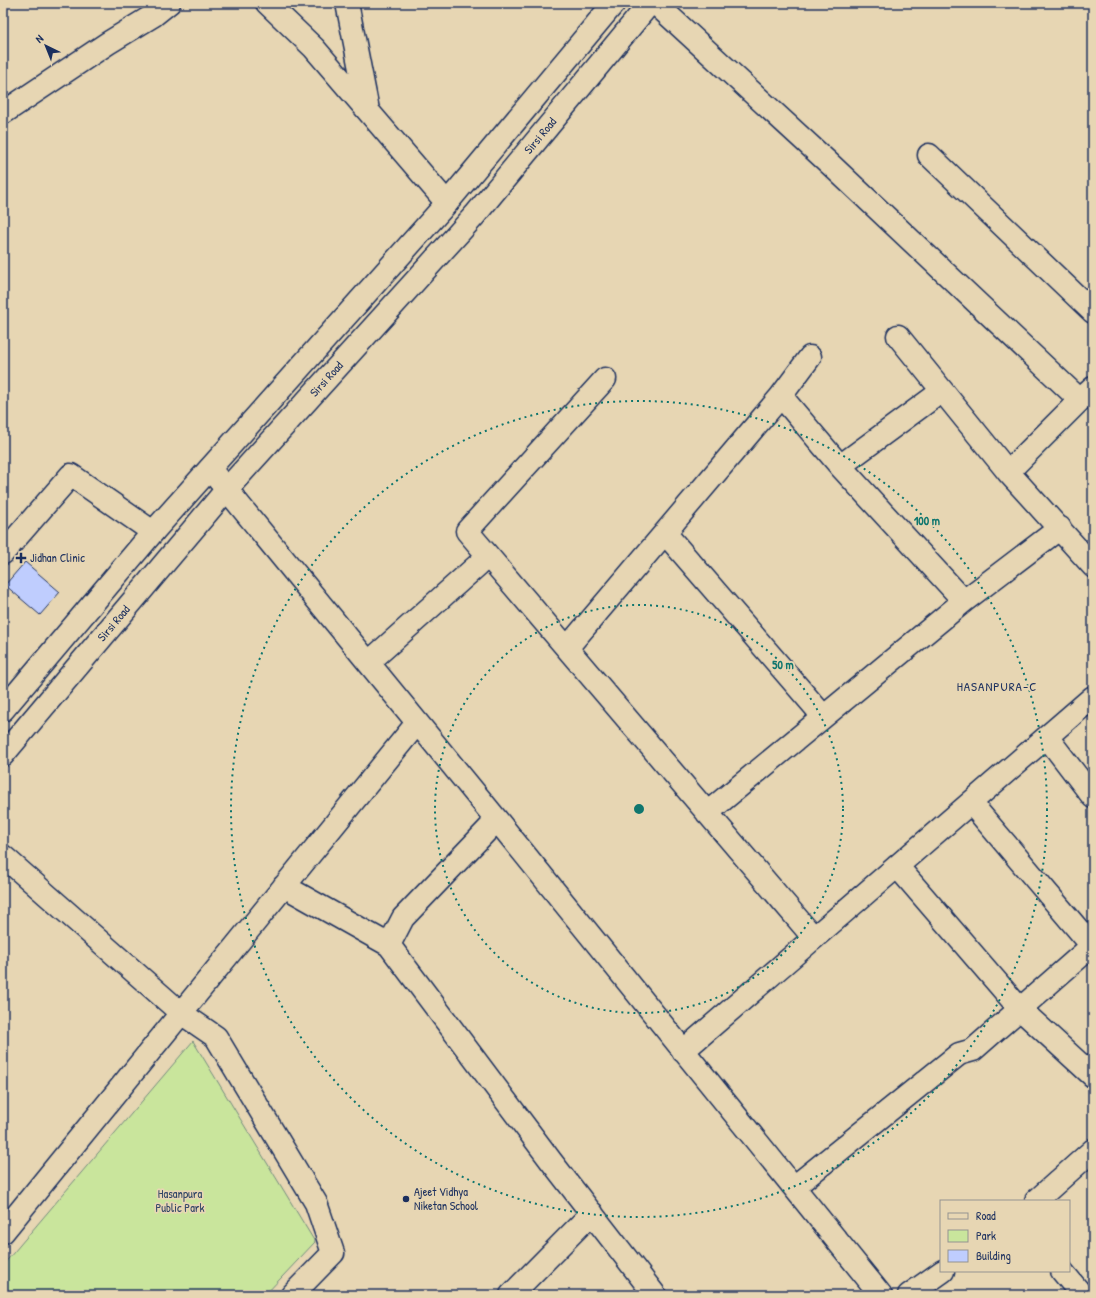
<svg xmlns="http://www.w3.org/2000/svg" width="1096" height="1298" viewBox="0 0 1096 1298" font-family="'Patrick Hand',sans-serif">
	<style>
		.green { fill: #c9e59c; stroke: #728a7d }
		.building { fill: #bfcdfe; stroke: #1b2f5e }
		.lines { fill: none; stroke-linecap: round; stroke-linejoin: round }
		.street-casing { stroke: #1b2f5e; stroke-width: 25 }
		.secondary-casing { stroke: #1b2f5e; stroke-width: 25 }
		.street { stroke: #e7d6b3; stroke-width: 22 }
		.secondary { stroke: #e7d6b3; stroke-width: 22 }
		.ring { fill: none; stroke: #0f766e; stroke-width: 2; stroke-dasharray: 2 4 }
		.poi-dot { fill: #1b2f5e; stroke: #e7d6b3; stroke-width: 1.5 }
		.labels { text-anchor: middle; stroke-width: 3.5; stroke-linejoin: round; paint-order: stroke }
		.street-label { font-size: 12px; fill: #1b2f5e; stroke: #e7d6b3 }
		.poi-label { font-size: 12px; fill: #1b2f5e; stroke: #e7d6b3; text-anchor: start }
		.park-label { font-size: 12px; fill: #2c4164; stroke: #e7d6b3 }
		.neighbourhood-label { font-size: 13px; letter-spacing: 1px; fill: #1b2f5e; stroke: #e7d6b3 }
		.centre { fill: #0f766e; stroke: #e7d6b3; stroke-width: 2 }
		.ring-label { font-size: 12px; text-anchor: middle; font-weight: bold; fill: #0f766e; stroke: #e7d6b3; stroke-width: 3.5; stroke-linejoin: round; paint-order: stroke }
	</style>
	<rect width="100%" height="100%" fill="#e7d6b3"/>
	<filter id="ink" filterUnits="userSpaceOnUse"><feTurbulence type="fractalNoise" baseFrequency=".025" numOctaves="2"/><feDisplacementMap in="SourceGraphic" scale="8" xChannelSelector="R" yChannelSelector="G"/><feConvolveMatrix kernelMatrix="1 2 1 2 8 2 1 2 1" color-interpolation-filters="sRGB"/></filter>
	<g filter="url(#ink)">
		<path class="green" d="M193 1041 315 1242 265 1295H3V1265Z"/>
		<path class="building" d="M25 562 60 592 40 615 5 585Z"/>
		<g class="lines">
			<defs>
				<path id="street" d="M267 3 314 48 447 203
					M347 3 368 110
					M655 3 831 165 1080 400 1093 388
					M3 113 108 43 154 15 169 3
					M929 155 1093 312
					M898 336 1008 472
					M605 379 467 531 814 938
					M781 396 810 357
					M1080 400 1008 472 1093 566
					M840 466 942 391
					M210 469 497 820 881 1295
					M665 533 823 716
					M3 553 71 475 153 532
					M567 648 781 396 840 466 964 601 1060 528
					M369 662 488 556
					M1047 737 1093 797
					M971 803 1093 947
					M707 813 964 601
					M497 820 403 918 389 945 551 1161 655 1295
					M3 856 181 1013 216 1037 316 1203 333 1253 292 1295
					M897 866 1020 1009 1093 1076
					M284 886 389 945
					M683 1051 1093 697
					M794 1187 959 1054 973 1050 1093 945
					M1036 1201 1093 1150
					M3 1232 417 723
					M1062 1271 1082 1295
					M511 1295 592 1213
					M909 1295 943 1271"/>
				<g id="secondary">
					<path d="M3 710 153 532 447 203 614 3"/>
					<path id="s1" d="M3 755 227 489 475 215 650 3"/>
				</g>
			</defs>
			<use href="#street" class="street-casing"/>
			<use href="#secondary" class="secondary-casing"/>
			<use href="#street" class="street"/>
			<use href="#secondary" class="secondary"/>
		</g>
	</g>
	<g class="ring">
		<circle cx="639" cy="809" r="204"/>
		<circle cx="639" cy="809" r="408"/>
	</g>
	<g class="poi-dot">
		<path d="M19 552h4v4h4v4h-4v4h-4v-4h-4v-4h4z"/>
		<circle cx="406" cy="1199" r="4"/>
	</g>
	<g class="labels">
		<g class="street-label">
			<text dy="4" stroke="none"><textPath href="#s1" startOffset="820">Sirsi Road</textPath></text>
			<text dy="4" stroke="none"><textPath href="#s1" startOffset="496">Sirsi Road</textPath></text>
			<text dy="4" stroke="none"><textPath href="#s1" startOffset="172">Sirsi Road</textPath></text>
		</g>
		<g class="poi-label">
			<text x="30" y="562">Jidhan Clinic</text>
			<text x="414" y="1196">Ajeet Vidhya<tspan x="414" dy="14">Niketan School</tspan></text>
		</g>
		<g class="park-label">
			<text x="180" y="1198">Hasanpura<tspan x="180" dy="14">Public Park</tspan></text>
		</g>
		<g class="neighbourhood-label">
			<text x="997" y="691">HASANPURA-C</text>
		</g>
	</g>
	<circle cx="639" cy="809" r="6" class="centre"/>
	<g class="ring-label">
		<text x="927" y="525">100 m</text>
		<text x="783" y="669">50 m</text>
	</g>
	<rect width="1096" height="1298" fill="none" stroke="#e7d6b3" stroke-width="16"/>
	<rect x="8" y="8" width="1080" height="1282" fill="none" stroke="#1b2f5e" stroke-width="1.5" filter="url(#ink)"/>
	<rect x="940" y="1200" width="130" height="72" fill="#e7d6b3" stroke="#959391"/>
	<rect x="948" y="1213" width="20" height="6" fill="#e7d6b3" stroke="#959391"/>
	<text x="976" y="1220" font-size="12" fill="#1b2f5e">Road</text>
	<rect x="948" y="1230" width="20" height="12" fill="#c9e59c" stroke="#959391"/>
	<text x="976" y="1240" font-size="12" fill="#1b2f5e">Park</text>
	<rect x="948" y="1250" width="20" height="12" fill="#bfcdfe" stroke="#959391"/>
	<text x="976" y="1260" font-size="12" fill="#1b2f5e">Building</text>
	<g transform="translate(46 46) rotate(317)" stroke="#e7d6b3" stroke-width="3" paint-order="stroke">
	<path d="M0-3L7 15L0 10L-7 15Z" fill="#1b2f5e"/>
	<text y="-6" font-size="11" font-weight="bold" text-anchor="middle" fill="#1b2f5e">N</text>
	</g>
</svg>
